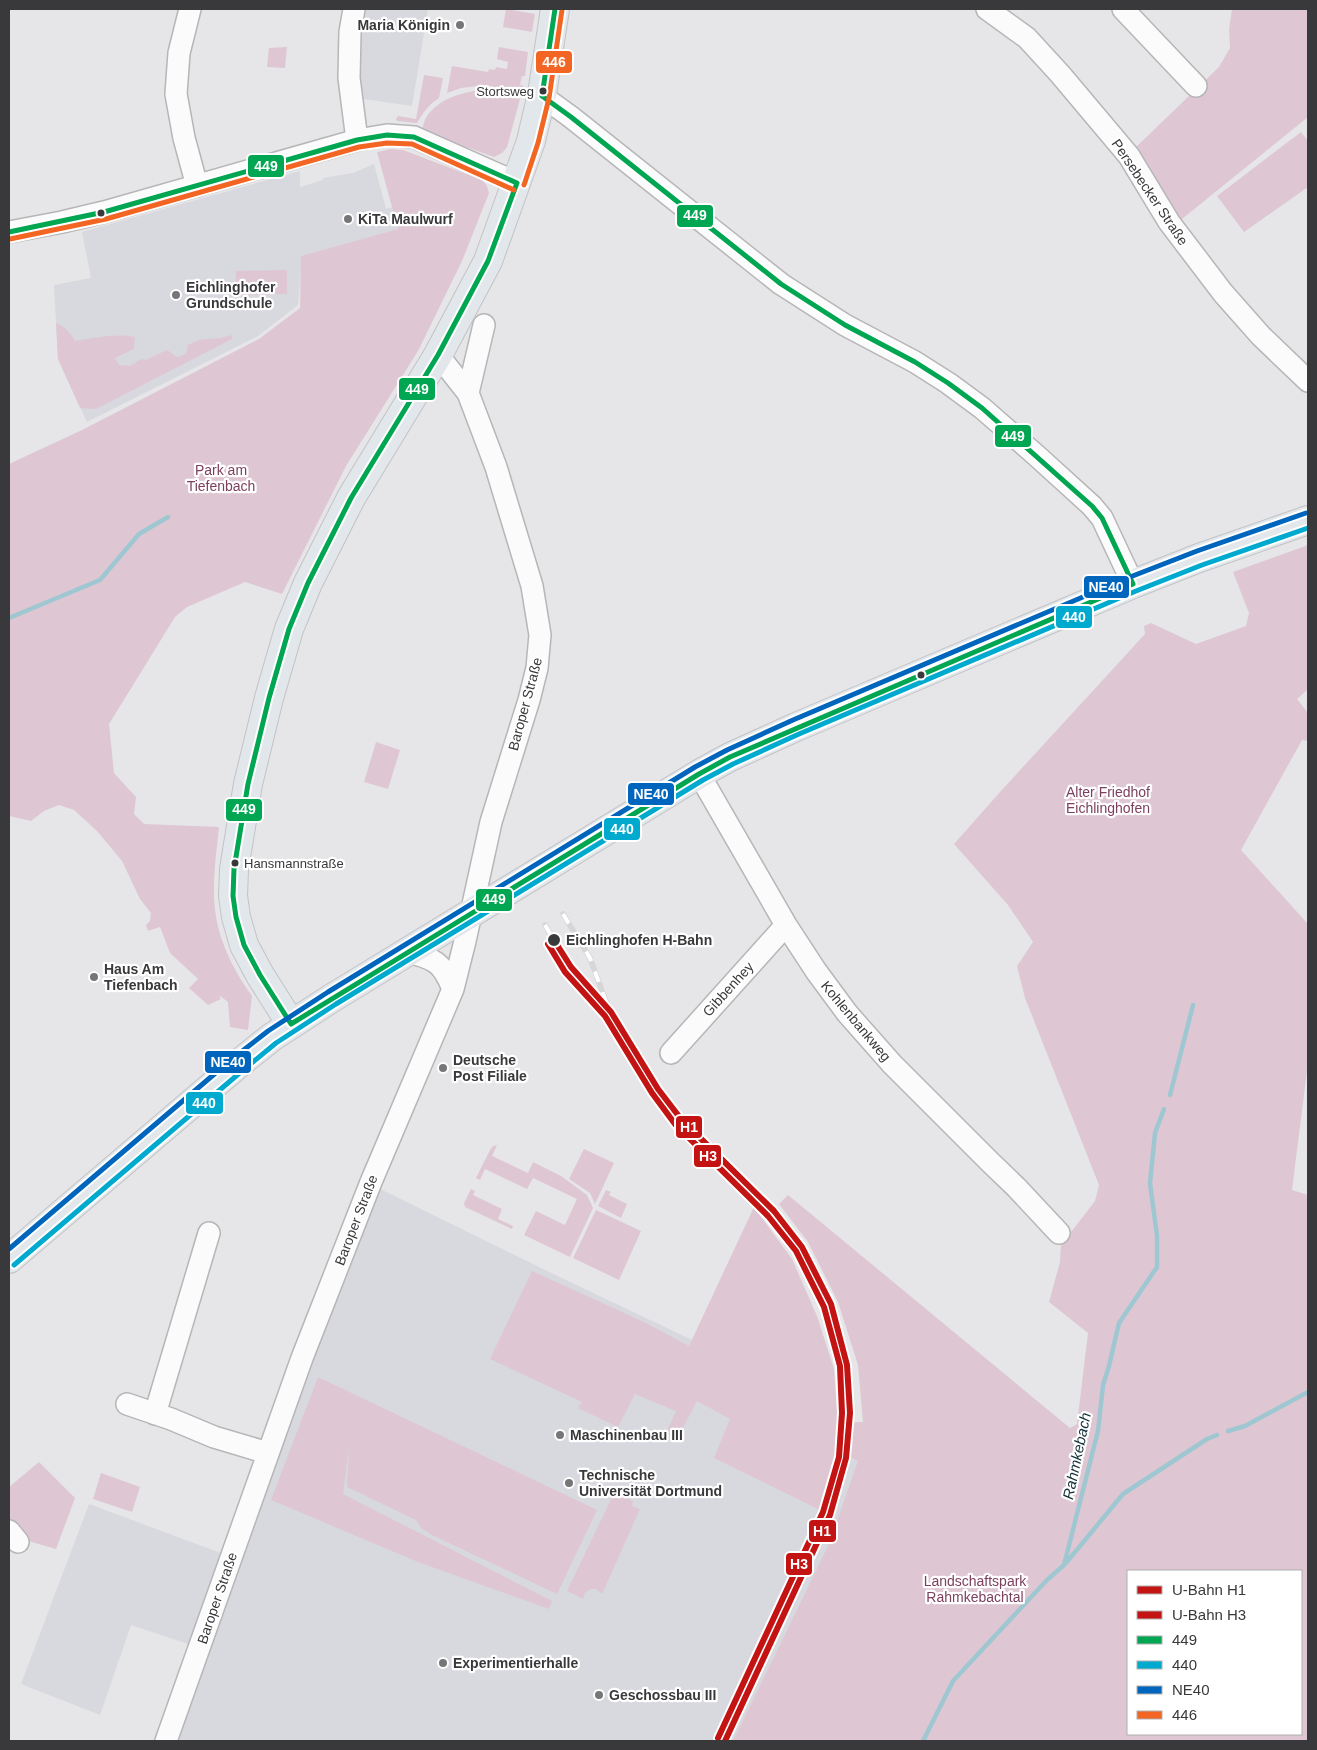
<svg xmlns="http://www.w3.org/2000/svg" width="1317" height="1750" viewBox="0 0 1317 1750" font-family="Helvetica,sans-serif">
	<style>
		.built { fill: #d8d8df }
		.green { fill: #dec7d2; fill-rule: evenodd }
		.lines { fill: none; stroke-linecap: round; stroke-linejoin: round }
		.stream { stroke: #9fc7d2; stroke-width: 4.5 }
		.minor-casing { stroke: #b6b6b8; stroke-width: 24 }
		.major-casing { stroke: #c3c3c5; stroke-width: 30 }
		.minor { stroke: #fbfbfc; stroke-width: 21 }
		.major { stroke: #e2e7ec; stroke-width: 28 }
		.rail-casing { stroke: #d6d6d7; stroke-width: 5.5 }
		.rail { stroke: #fff; stroke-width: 4; stroke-dasharray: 11; stroke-linecap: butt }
		.bus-1-casing { stroke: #fff; stroke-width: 9 }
		.bus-2-casing { stroke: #fff; stroke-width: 9 }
		.bus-3-casing { stroke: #fff; stroke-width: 9 }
		.bus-4-casing { stroke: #fff; stroke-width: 9 }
		.bus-1 { stroke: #00a651; stroke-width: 5 }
		.bus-2 { stroke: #00a9ce; stroke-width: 5 }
		.bus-3 { stroke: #0065bd; stroke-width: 5 }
		.bus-4 { stroke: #f26522; stroke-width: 5 }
		.metro-1-casing { stroke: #fff; stroke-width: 10 }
		.metro-2-casing { stroke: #fff; stroke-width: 10 }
		.metro-1 { stroke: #c31313; stroke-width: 6 }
		.metro-2 { stroke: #c31313; stroke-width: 6 }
		.poi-dot { fill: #767678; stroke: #fff; stroke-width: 2 }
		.bus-dot { fill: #39393b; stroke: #fff; stroke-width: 2 }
		.labels { text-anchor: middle; stroke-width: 4.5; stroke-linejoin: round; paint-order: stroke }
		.bus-label { font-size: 13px; fill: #39393b; stroke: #fff; text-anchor: end }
		.poi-label { font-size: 14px; font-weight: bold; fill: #39393b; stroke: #fff; text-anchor: start }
		.street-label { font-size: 14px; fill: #39393b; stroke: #fff }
		.park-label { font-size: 14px; fill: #7c3f5d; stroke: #fff }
		.stop-label { font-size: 14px; font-weight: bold; fill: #39393b; stroke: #fff; text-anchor: start }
		.water-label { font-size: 15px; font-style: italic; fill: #123036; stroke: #fff }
		.line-badge { stroke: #fff; stroke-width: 2 }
		.badge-label { font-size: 14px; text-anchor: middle; font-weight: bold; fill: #fff }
	</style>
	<rect width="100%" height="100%" fill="#e6e6e8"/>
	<path class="built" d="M360 9H428L412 106 357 98Z
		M374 164 386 209 392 207 398 229 302 256 298 305 258 336 87 422 58 359 54 285 91 278 82 232 300 171V187L323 180V178L353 173Z
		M370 1184 543 1269 709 1348 893 1462 737 1741H173L206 1650 131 1625 100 1715 21 1684 89 1504 229 1556Z"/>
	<path class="green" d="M506 9 535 14 532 32 503 27Z
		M1232 9H1308V117L1177 223 1133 150 1219 67 1230 48 1229 29Z
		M287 47 285 68 267 67 269 48Z
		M499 47 528 52 525 76H522L520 85 524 86 522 94 486 85 461 88 447 93 452 66 488 72 489 69 495 70 496 67 507 69 508 62 497 59Z
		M424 75 443 78 439 98C429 104 423 113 417 123L397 121 396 119 398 116 416 119Z
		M480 90 493 91 520 99 507 147 502 153 494 157 422 131C423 126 424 120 427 116 439 99 460 93 480 90Z
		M1301 132 1308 141V187L1244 232 1217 196Z
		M391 149 403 150 482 180 487 186 489 193 462 261 418 351 346 466 282 594 245 582 187 607 175 617 109 724 114 773 136 797 134 814 144 824 219 827C217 847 214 868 214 889 213 929 229 964 252 996L248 1030 230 1027 228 1002 219 995 221 999 208 1005 189 988 198 979 170 953 160 927 148 931 146 925 150 921 151 913 140 899 122 861 97 831 74 810 59 805 44 811 31 821 9 816V464L82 430 259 339 300 308 301 256 398 229 377 152Z
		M287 270V294L236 295V271Z
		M56 323C65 327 70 332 75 341 96 338 114 333 135 337L134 349 115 358 119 365 130 366 141 359 146 360 167 350 177 357C185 356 187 353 188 345L199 340 221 338 232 335V339L96 409 80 408 58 359Z
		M1308 545V689L1297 699 1308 713V741L1302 740 1241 850 1308 924V1063L1292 1190 1308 1195V1741H733L829 1544 858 1461 837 1449 822 1511 714 1458 730 1419 697 1401 677 1439 665 1435 676 1411 635 1394 618 1427 578 1408 582 1402 490 1359 532 1271 644 1322 689 1346 754 1207 792 1259 817 1316 834 1369 838 1423 863 1422 858 1365 838 1302 808 1242 779 1204 788 1195 1070 1428 1077 1424 1088 1333 1049 1302 1060 1262 1061 1245 1095 1201 1099 1185 1025 998 1017 966 1033 942 1008 905 954 844 1000 792 1145 634 1144 626 1151 623 1196 644 1246 626 1249 613 1233 572ZM1128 1571H1301V1734H1128Z
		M376 742 400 750 388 789 364 782Z
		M497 1145 492 1156 528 1173 533 1162 561 1176 587 1195 593 1208 570 1257 524 1235 536 1211 565 1225 577 1199 533 1178 527 1189 485 1169 480 1180 476 1178 490 1150 493 1146Z
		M584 1149 614 1163 595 1204 590 1193 569 1179Z
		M471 1189 475 1191 473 1195 502 1209 498 1219 513 1226 512 1229 465 1207 464 1203Z
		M606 1190 611 1192 609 1195 627 1204 621 1218 598 1206Z
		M596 1210 641 1231 619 1280 573 1258Z
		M318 1377 597 1510 557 1594 432 1535 421 1528 416 1520 347 1487 349 1447 343 1494 552 1601 549 1609 418 1562 271 1500Z
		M39 1462 75 1498 56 1549 21 1539 9 1525V1487Z
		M101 1473 140 1487 132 1512 93 1499Z
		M614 1493 633 1501 632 1506 640 1509 602 1594 596 1589H590L585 1593 583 1599 567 1591Z"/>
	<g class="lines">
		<path class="stream" d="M9 618 100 580 139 534 168 517
			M1170 1095 1193 1005
			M1228 1431 1245 1426 1308 1392
			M1066 1563 1123 1494 1207 1439 1217 1435
			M923 1741 953 1681 1047 1580 1064 1565 1098 1431 1103 1385 1109 1366 1119 1323 1157 1267V1236L1150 1183 1155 1133 1164 1109"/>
		<defs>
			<path id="minor" d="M190 9 179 53 176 94 184 138 197 186
				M354 9 350 32 349 78 357 140
				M987 9 1027 38 1060 74 1129 156 1169 222 1223 293 1261 336 1308 381
				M1123 9 1196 86
				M542 96 571 117 781 284 845 325 915 362 948 383 982 408 1037 456 1092 506 1102 518 1133 584
				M9 232 62 222 104 212 357 140 387 135 414 137 517 183
				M468 393 484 325
				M699 774 786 925 816 971 847 1013 892 1064 991 1163 1016 1187 1059 1233
				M408 952C435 959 442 962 453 989
				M671 1053 786 925
				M127 1404 171 1419 214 1437 268 1453
				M155 1414 209 1233
				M9 1531 18 1542
				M166 1741 302 1358 371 1182 453 989 465 941 491 822 529 700 537 668 540 635 532 586 496 467 468 393 438 355"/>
			<path id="major" d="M291 1024 260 975 244 945 236 917 233 896 234 869 248 784 269 698 289 629 308 583 351 498 438 355 488 261 531 141 542 94 555 9
				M9 1259 237 1065 272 1037 332 998 699 774 730 757 796 727 1133 584 1199 558 1308 520"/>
		</defs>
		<use href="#minor" class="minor-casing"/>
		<use href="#major" class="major-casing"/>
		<use href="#minor" class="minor"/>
		<use href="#major" class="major"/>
		<defs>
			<path id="rail" d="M563 914 590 958 605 999 611 1012
				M545 925 554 940"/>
		</defs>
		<use href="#rail" class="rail-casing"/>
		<use href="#rail" class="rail"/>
		<defs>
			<path id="bus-1" d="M542 96 571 117 781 284 845 325 915 362 948 383 982 408 1092 506 1102 518 1133 584
				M542 96 555 9
				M9 232 104 212 357 140 387 135 414 137 517 183
				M291 1024 699 774 730 757 1133 584
				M291 1024 260 975 244 945 236 917 233 896 234 869 248 784 269 698 289 629 308 583 351 498 438 355 488 261 517 183"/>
			<path id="bus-2" d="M14 1265 242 1071 276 1043 336 1004 703 780 733 764 799 734 1136 591 1202 565 1308 528"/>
			<path id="bus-3" d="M9 1249 232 1059 268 1031 328 992 695 767 727 750 793 720 1130 577 1197 551 1306 513"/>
			<path id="bus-4" d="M524 185 538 143 549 98 562 10
				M10 239 106 219 359 147 387 143 412 144 514 190"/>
		</defs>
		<use href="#bus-1" class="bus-1-casing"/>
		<use href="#bus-2" class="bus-2-casing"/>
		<use href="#bus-3" class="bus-3-casing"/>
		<use href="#bus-4" class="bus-4-casing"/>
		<use href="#bus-1" class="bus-1"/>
		<use href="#bus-2" class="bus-2"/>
		<use href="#bus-3" class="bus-3"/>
		<use href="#bus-4" class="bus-4"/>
		<defs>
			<path id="metro-1" d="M554 940 571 967 611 1012 658 1089 681 1119 774 1211 802 1247 831 1304 847 1365 850 1413 846 1458 830 1515 725 1741"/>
			<path id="metro-2" d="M548 944 565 972 605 1016 652 1093 675 1124 768 1216 796 1251 824 1307 840 1366 842 1413 839 1457 823 1512 718 1738"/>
		</defs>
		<use href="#metro-1" class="metro-1-casing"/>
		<use href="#metro-2" class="metro-2-casing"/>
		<use href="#metro-1" class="metro-1"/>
		<use href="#metro-2" class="metro-2"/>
	</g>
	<g class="poi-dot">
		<circle cx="460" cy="25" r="5"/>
		<circle cx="348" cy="219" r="5"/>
		<circle cx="176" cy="295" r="5"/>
		<circle cx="94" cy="977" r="5"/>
		<circle cx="443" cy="1068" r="5"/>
		<circle cx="560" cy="1435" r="5"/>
		<circle cx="569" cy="1483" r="5"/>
		<circle cx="443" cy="1663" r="5"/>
		<circle cx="599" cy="1695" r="5"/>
	</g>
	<g class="bus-dot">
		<circle cx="543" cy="91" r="4.5"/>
		<circle cx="101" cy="213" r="4.5"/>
		<circle cx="921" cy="675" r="4.5"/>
		<circle cx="235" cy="863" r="4.5"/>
		<circle cx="554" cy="940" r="7"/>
	</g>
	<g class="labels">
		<g class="bus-label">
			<text x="534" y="96">Stortsweg</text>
			<text x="244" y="868" text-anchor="start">Hansmannstraße</text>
		</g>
		<g class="poi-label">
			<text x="450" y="30" text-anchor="end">Maria Königin</text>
			<text x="358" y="224">KiTa Maulwurf</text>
			<text x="186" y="292">Eichlinghofer<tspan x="186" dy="16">Grundschule</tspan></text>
			<text x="104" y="974">Haus Am<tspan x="104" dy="16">Tiefenbach</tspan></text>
			<text x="453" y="1065">Deutsche<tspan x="453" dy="16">Post Filiale</tspan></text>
			<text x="570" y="1440">Maschinenbau III</text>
			<text x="579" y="1480">Technische<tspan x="579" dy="16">Universität Dortmund</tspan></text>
			<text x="453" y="1668">Experimentierhalle</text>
			<text x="609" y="1700">Geschossbau III</text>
		</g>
		<g class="street-label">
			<text transform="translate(1150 192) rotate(56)" y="5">Persebecker Straße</text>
			<text transform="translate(525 704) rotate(-75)" y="5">Baroper Straße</text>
			<text transform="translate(728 989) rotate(-48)" y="5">Gibbenhey</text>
			<text transform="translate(856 1021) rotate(50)" y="5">Kohlenbankweg</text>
			<text transform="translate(356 1220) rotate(-69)" y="5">Baroper Straße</text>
			<text transform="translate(217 1598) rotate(-71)" y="5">Baroper Straße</text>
		</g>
		<g class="park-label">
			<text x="221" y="475">Park am<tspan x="221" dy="16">Tiefenbach</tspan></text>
			<text x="1108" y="797">Alter Friedhof<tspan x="1108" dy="16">Eichlinghofen</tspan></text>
			<text x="975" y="1586">Landschaftspark<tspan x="975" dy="16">Rahmkebachtal</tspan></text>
		</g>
		<g class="stop-label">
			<text x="566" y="945">Eichlinghofen H-Bahn</text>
		</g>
		<g class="water-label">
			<text transform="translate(1077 1456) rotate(-78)" y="5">Rahmkebach</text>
		</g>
	</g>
	<g class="line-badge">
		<rect x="535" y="50" width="38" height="24" rx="5" fill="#f26522"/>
		<rect x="247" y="154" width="38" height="24" rx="5" fill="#00a651"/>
		<rect x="676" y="204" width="38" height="24" rx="5" fill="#00a651"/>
		<rect x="398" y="377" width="38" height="24" rx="5" fill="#00a651"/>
		<rect x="994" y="424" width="38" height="24" rx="5" fill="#00a651"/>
		<rect x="1083" y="575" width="47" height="24" rx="5" fill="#0065bd"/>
		<rect x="1055" y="605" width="38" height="24" rx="5" fill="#00a9ce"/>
		<rect x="627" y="782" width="48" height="24" rx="5" fill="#0065bd"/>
		<rect x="225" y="798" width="38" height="24" rx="5" fill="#00a651"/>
		<rect x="603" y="817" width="38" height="24" rx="5" fill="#00a9ce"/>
		<rect x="475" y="888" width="38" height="24" rx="5" fill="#00a651"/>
		<rect x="204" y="1050" width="48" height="24" rx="5" fill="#0065bd"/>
		<rect x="185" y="1091" width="39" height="24" rx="5" fill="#00a9ce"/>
		<rect x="675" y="1115" width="28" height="24" rx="5" fill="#c31313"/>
		<rect x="693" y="1144" width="29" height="24" rx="5" fill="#c31313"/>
		<rect x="808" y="1519" width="29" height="24" rx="5" fill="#c31313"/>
		<rect x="785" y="1552" width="28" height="24" rx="5" fill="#c31313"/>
	</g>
	<g class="badge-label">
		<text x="554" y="67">446</text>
		<text x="266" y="171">449</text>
		<text x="695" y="220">449</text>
		<text x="417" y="394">449</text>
		<text x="1013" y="441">449</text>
		<text x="1106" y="592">NE40</text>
		<text x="1074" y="622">440</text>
		<text x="651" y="799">NE40</text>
		<text x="244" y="814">449</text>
		<text x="622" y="834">440</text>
		<text x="494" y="904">449</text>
		<text x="228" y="1067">NE40</text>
		<text x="204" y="1108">440</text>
		<text x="689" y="1132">H1</text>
		<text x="708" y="1161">H3</text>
		<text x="822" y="1536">H1</text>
		<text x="799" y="1569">H3</text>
	</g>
	<rect width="1317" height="1750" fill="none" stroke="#39393b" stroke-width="20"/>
	<rect x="1127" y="1570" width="175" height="165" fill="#ffffff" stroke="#b0b0b1"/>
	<rect x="1137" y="1586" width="25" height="8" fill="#c31313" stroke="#b0b0b1"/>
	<text x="1172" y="1595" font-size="15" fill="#39393b">U-Bahn H1</text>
	<rect x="1137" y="1611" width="25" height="8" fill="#c31313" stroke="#b0b0b1"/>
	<text x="1172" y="1620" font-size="15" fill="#39393b">U-Bahn H3</text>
	<rect x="1137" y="1636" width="25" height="8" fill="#00a651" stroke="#b0b0b1"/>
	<text x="1172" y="1645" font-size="15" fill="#39393b">449</text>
	<rect x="1137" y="1661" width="25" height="8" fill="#00a9ce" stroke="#b0b0b1"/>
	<text x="1172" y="1670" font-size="15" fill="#39393b">440</text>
	<rect x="1137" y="1686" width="25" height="8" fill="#0065bd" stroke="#b0b0b1"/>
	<text x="1172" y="1695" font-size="15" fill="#39393b">NE40</text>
	<rect x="1137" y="1711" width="25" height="8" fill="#f26522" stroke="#b0b0b1"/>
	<text x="1172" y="1720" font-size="15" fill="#39393b">446</text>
</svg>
